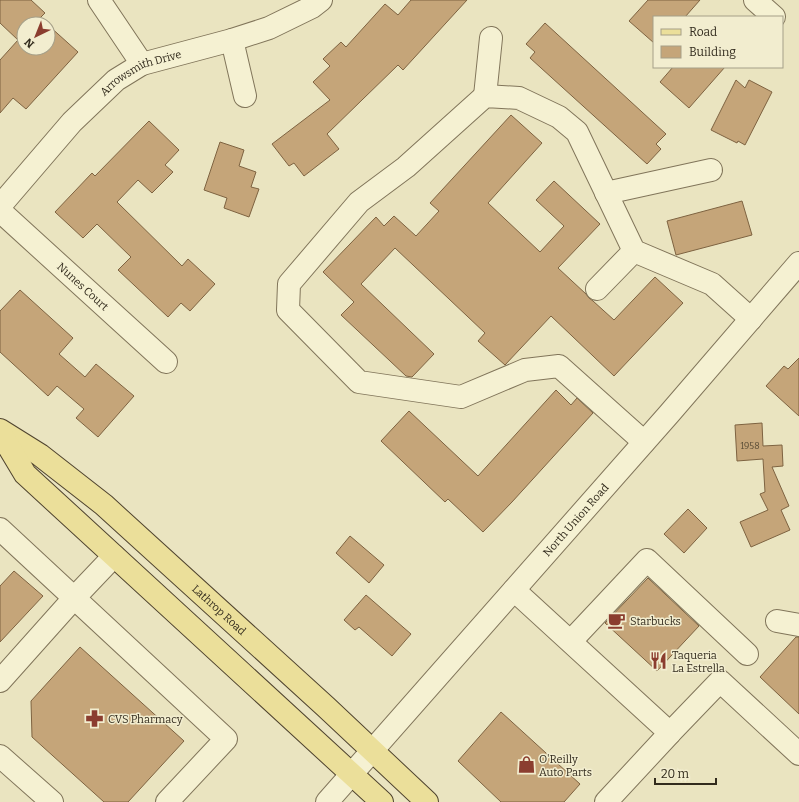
<svg xmlns="http://www.w3.org/2000/svg" width="799" height="802" viewBox="0 0 799 802" font-family="Bitter,serif">
	<style>
		.building { fill: #c5a579; stroke: #7e6341 }
		.lines { fill: none; stroke-linecap: round; stroke-linejoin: round }
		.minor-casing { stroke: #81755a; stroke-width: 24 }
		.major-casing { stroke: #4f432e; stroke-width: 24 }
		.minor { stroke: #f5f1d2; stroke-width: 22 }
		.major { stroke: #ebdf9a; stroke-width: 22 }
		.labels { text-anchor: middle; stroke-width: 3; stroke-linejoin: round; paint-order: stroke }
		.number-label { font-size: 9px; fill: #574a34 }
		.street-label { font-size: 11px; fill: #322b1d; stroke: #f2edcf }
		.poi-label { font-size: 11px; fill: #322b1d; stroke: #f2edcf; text-anchor: start }
	</style>
	<rect width="100%" height="100%" fill="#eae4c0"/>
	<path class="building" d="M0 0H31L45 13 40 18 47 24H24V48H48V25L78 52 26 109 13 98 0 113V60L18 40 0 23Z
		M411 0H467L403 70 398 65 327 134 339 149 304 176 294 163 289 166 272 144 330 100 313 82 330 66 323 59 341 42 346 47 385 4 398 15Z
		M648 0H700L685 17H654V43L629 21Z
		M545 23 666 134 656 144 661 149 647 164 530 58 535 52 526 44Z
		M673 67H725L689 108 660 82Z
		M736 80 745 88 749 80 772 92 745 145 738 141 737 143 711 130Z
		M511 115 542 143 488 203 540 252 564 226 536 200 554 181 600 224 558 268 586 294 589 298 593 301 614 320 655 277 683 303 614 376 551 316 505 365 478 341 485 333 395 248 361 284 434 354 412 377 406 376 341 315 354 302 323 272 376 217 384 226 394 216 416 236 439 211 430 203Z
		M149 121 179 150 165 165 173 172 152 193 138 180 117 202 182 266 188 259 215 284 190 311 181 303 168 317 118 270 131 257 97 224 83 238 55 212 92 173 95 176Z
		M220 142 244 150 239 166 256 172 251 187 259 189 249 217 224 208 227 198 204 190Z
		M742 201 752 235 676 255 667 221Z
		M20 290 73 338 59 354 85 377 96 364 134 396 98 437 76 418 84 409 57 386 48 396 0 352V311Z
		M799 358V416L766 386 784 366 788 369Z
		M556 390 571 405 577 398 593 413 512 502 483 532 448 499 445 502 381 441 409 411 478 476Z
		M762 423 763 446 782 445 783 466 772 467 789 506 781 510 790 530 751 547 740 522 768 510 760 494 765 492 763 459 737 461 735 425Z
		M688 509 707 528 684 553 664 534Z
		M350 536 384 565 369 583 336 553Z
		M14 571 43 596 0 642V586Z
		M648 578 699 626 657 671 605 623Z
		M366 595 411 634 392 656 359 627 355 630 344 620Z
		M796 637H799V714L760 677Z
		M80 647 184 741 128 802H104L32 737 31 701Z
		M501 712 580 784 564 802H501L458 761Z"/>
	<g class="lines">
		<defs>
			<g id="minor">
				<path d="M99 0 142 64"/>
				<path d="M755 0 774 17"/>
				<path d="M232 40 245 96"/>
				<path d="M485 96 491 38"/>
				<path d="M606 193 711 170"/>
				<path id="s1" d="M0 206 72 122 116 80 142 64 232 40 269 28 312 7 321 0"/>
				<path id="s2" d="M0 211 166 362"/>
				<path d="M597 289 634 251"/>
				<path d="M644 442 559 366 525 370 461 397 359 382 288 310 289 284 359 202 406 167 485 96 519 98 559 117 577 132 634 251 712 284 751 319"/>
				<path d="M0 529 226 739 167 802"/>
				<path d="M514 590 670 733 606 802"/>
				<path d="M777 621 799 625"/>
				<path d="M571 641 647 560 747 654"/>
				<path d="M0 681 75 597 114 556"/>
				<path d="M670 733 720 681 799 754"/>
				<path d="M0 756 52 802"/>
				<path id="s3" d="M327 802 669 414 799 263"/>
			</g>
			<g id="major">
				<path id="s4" d="M0 430 40 455 104 505 326 707 427 802"/>
				<path d="M1 434 25 474 382 802"/>
			</g>
		</defs>
		<use href="#minor" class="minor-casing"/>
		<use href="#major" class="major-casing"/>
		<use href="#minor" class="minor"/>
		<use href="#major" class="major"/>
	</g>
	<defs>
		<symbol id="cafe-bare" viewBox="-9 -9 18 18"><path d="M-5.5-4.5H6V0H3Q3 3.5 0 3.5H-2.5Q-5.5 3.5-5.5 0ZM3-3.2v2h1.7v-2ZM-6 4.5H4V6H-6Z" fill="#8b3d2f" stroke="#f2edcf" stroke-width="2.5" paint-order="stroke"/></symbol>
		<symbol id="restaurant-bare" viewBox="-9 -9 18 18"><path d="M-5-6h1v4h1v-4h1v4h1v-4h1v5L-1.5 .5V6h-2V.5L-5-1ZM5-6V6H3V1.5H1.5Q1.5-4 5-6Z" fill="#8b3d2f" stroke="#f2edcf" stroke-width="2.5" paint-order="stroke"/></symbol>
		<symbol id="pharmacy-bare" viewBox="-9 -9 18 18"><path d="M-2-6h4v4h4v4h-4v4h-4v-4h-4v-4h4Z" fill="#8b3d2f" stroke="#f2edcf" stroke-width="2.5" paint-order="stroke"/></symbol>
		<symbol id="shop-bare" viewBox="-9 -9 18 18"><path d="M-5-2.5h2.3a2.7 3.5 0 0 1 5.4 0H5L5.5 6h-11ZM-1.5-2.5h3a1.5 2.3 0 0 0-3 0Z" fill="#8b3d2f" stroke="#f2edcf" stroke-width="2.5" paint-order="stroke"/></symbol>
	</defs>
	<g fill-rule="evenodd">
		<use href="#cafe-bare" x="604" y="608" width="25" height="25"/>
		<use href="#restaurant-bare" x="646" y="648" width="25" height="25"/>
		<use href="#pharmacy-bare" x="82" y="706" width="25" height="25"/>
		<use href="#shop-bare" x="514" y="752" width="25" height="25"/>
	</g>
	<g class="labels">
		<g class="number-label">
			<text x="750" y="449">1958</text>
		</g>
		<g class="street-label">
			<text dy="4" stroke="none"><textPath href="#s1" startOffset="197">Arrowsmith Drive</textPath></text>
			<text dy="4" stroke="none"><textPath href="#s2" startOffset="112">Nunes Court</textPath></text>
			<text dy="4" stroke="none"><textPath href="#s3" startOffset="376">North Union Road</textPath></text>
			<text dy="4" stroke="none"><textPath href="#s4" startOffset="284">Lathrop Road</textPath></text>
		</g>
		<g class="poi-label">
			<text x="630" y="625">Starbucks</text>
			<text x="672" y="659">Taqueria<tspan x="672" dy="13">La Estrella</tspan></text>
			<text x="108" y="723">CVS Pharmacy</text>
			<text x="539" y="763">O'Reilly<tspan x="539" dy="13">Auto Parts</tspan></text>
		</g>
	</g>
	<rect x="653" y="16" width="130" height="52" fill="#f2edcf" stroke="#a59f88"/>
	<rect x="661" y="29" width="20" height="6" fill="#ebdf9a" stroke="#a59f88"/>
	<text x="689" y="36" font-size="12" fill="#322b1d">Road</text>
	<rect x="661" y="46" width="20" height="12" fill="#c5a579" stroke="#a59f88"/>
	<text x="689" y="56" font-size="12" fill="#322b1d">Building</text>
	<g transform="translate(36 36) rotate(223)"><circle r="19" fill="#f2edcf" stroke="#a59f88"/>
	<path d="M0-3L7 15L0 10L-7 15Z" fill="#8b3d2f"/>
	<text y="-6" font-size="11" font-weight="bold" text-anchor="middle" fill="#322b1d">N</text>
	</g>
	<path d="M655 778v6h61v-6" fill="none" stroke="#322b1d" stroke-width="2"/>
	<text x="661" y="778" font-size="12" fill="#322b1d" stroke="#f2edcf" stroke-width="3" paint-order="stroke">20 m</text>
</svg>
